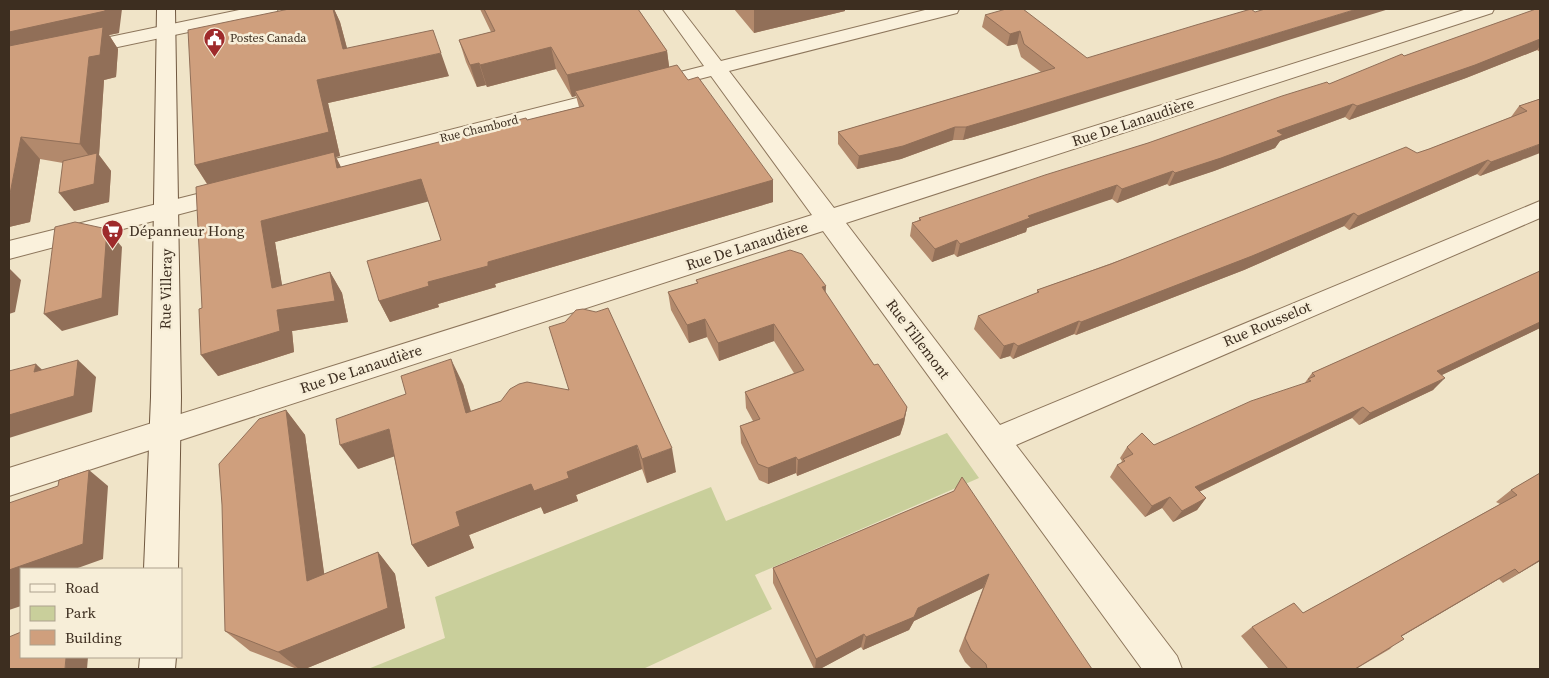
<svg xmlns="http://www.w3.org/2000/svg" width="1549" height="678" viewBox="0 0 1549 678" font-family="'Source Serif 4',serif">
	<style>
		.green { fill: #c9cf9b }
		.lines { fill: none; stroke-linecap: round; stroke-linejoin: round }
		.street-casing { stroke: #8d765c; stroke-width: 2 }
		.secondary-casing { stroke: #6f573f; stroke-width: 2 }
		.street { fill: #faf1dc; fill-rule: evenodd }
		.secondary { fill: #faf1dc; fill-rule: evenodd }
		.wall { fill: #b2896c }
		.shaded-wall { fill: #916f58 }
		.building { fill: #cf9f7d; stroke: #916f58 }
		.labels { text-anchor: middle; stroke-width: 5; stroke-linejoin: round; paint-order: stroke }
		.far-poi-label { font-size: 12px; fill: #3d2e20; stroke: #f7eed8; text-anchor: start }
		.far-street-label { font-size: 12px; fill: #3d2e20; stroke: #f7eed8 }
		.street-label { font-size: 15px; fill: #3d2e20; stroke: #f7eed8 }
		.poi-label { font-size: 15px; fill: #3d2e20; stroke: #f7eed8; text-anchor: start }
	</style>
	<rect width="100%" height="100%" fill="#f0e4c8"/>
	<path class="green" d="M947 433 979 478 755 575 772 609 643 669H368L445 638 435 597 711 487 726 521Z"/>
	<g class="lines">
		<defs>
			<path id="street" d="M244 9H278L276 13 269 15 9 70V58Z
				M663 9H681L721 61 929 9H959L957 13 729 71 834 208 1467 9H1494L1492 13 846 223 1000 425 1540 201V218L1016 445 1177 656 1182 669H1142L823 231 9 496V468L812 215 711 76 303 181 295 179 292 174 295 169 303 167 704 66Z
				M233 185 241 188 245 193 241 198 9 259V241Z"/>
			<path id="secondary" d="M157 9H175L181 397 178 569H144L151 397Z
				M140 657H176L175 669H139Z"/>
		</defs>
		<use href="#street" class="street-casing"/>
		<use href="#secondary" class="secondary-casing"/>
		<use href="#street" class="street"/>
		<use href="#secondary" class="secondary"/>
	</g>
	<path class="wall" d="M9 9 119 33 109 35 118 49 116 77 104 80 99 155 111 171 109 202 74 211 63 163 40 159 30 222 9 227Z
		M289 9H334L340 22 347 48 449 76 328 103 340 156 336 157 341 167 579 107 576 96 572 97 556 69 487 87 486 85 477 87 466 62 459 40 491 32 480 9H638L667 51 669 67 688 80 773 180V202L495 284 496 287 438 304 439 307 390 322 379 301 441 240 428 201 275 242 282 286 330 272 342 293 348 322 292 331 294 352 218 376 202 308 207 184 195 165Z
		M734 9H845V11L754 33Z
		M1540 9V52L1537 50 1466 78 1349 120 1345 117 1280 141 1275 148 1214 171 1169 186 1167 184 1117 203 1112 199 1097 203 1027 228 1026 232 957 257 954 254 932 262 910 236 912 223 919 220V218L1329 84 1404 56Z
		M985 15 1087 58 1027 121 963 140H953L901 159 857 169 838 144V132L1041 72 1021 57 1017 44 1007 46 982 27Z
		M1540 99 1522 160 1480 176 1477 174 1349 230 1344 226 1244 270 1076 335 1074 334 1013 359 1010 356 1000 359 974 329 978 316 1037 293V290L1429 149 1511 117 1519 106Z
		M1540 271V328L1442 375 1433 390 1359 425 1352 418 1199 492 1206 498 1197 510 1173 522 1162 508 1145 517 1110 477 1117 465 1120 464 1122 461 1120 458 1127 447 1154 445 1304 384 1312 373Z
		M696 280 826 294 874 365 907 407 904 423 900 435 797 476 796 473 768 484 759 480 741 443 740 426 753 421 746 408 745 392 794 373 774 341 719 361 707 337 689 343 671 310 668 292 697 283Z
		M527 382 676 472 647 483 642 469 576 495 578 501 544 514 541 507 469 535 474 548 428 567 412 545 394 456 358 469 463 384 471 411 501 401Z
		M286 410 305 435 324 574 378 552 395 574 405 628 305 669H297L250 651 225 631Z
		M1540 473V561L1503 583 1499 579 1402 636 1390 649 1356 669H1269L1241 636 1252 627 1303 613 1500 504 1496 502 1511 490Z
		M954 491 1092 669H972L965 662 959 651 983 588 914 621 909 630 863 650 861 647 820 669H814L773 583V568Z"/>
	<path class="shaded-wall" d="M105 9H122L119 33 109 35 118 49 116 77 104 80 99 155 111 171 109 202 74 211 59 193 96 165 80 144 89 57 9 58V32Z
		M333 9H334L340 22 353 71 343 49Z
		M754 9H845V11L754 33Z
		M1357 9H1389L1027 121 963 140 966 127Z
		M1020 31 1017 44 1007 46 1010 34Z
		M1540 39V46L1537 50 1466 78 1349 120 1357 106Z
		M551 47 556 69 487 87 480 65Z
		M667 51 670 73 575 91 576 96 572 97 567 75Z
		M441 53 449 76 328 103 340 156 336 157 344 174 210 188 195 165 317 80Z
		M479 63 486 85 477 87 470 65Z
		M1353 104 1345 117 1280 141 1275 148 1214 171 1169 186 1175 173 1277 131Z
		M955 127 953 140 901 159 857 169 859 156Z
		M21 137 40 159 30 222 9 227V199Z
		M1540 144V153L1480 176 1491 162Z
		M1488 160 1477 174 1349 230 1358 216Z
		M1173 171 1167 184 1117 203 1122 189Z
		M421 179 430 201 275 242 286 309 330 272 342 293 348 322 292 331 294 352 218 376 201 355 272 288 261 221Z
		M773 180V202L495 284 496 287 438 304 439 307 390 322 379 301 428 282 488 262Z
		M1117 185 1112 199 1027 228 1026 232 957 257 960 244 1028 216Z
		M1354 213 1344 226 1244 270 1076 335 1081 322Z
		M107 229 122 247 118 315 62 331 44 314Z
		M957 240 954 254 932 262 935 249Z
		M9 268 21 280 15 312 9 314Z
		M826 286 825 304 822 287Z
		M705 319 707 337 689 343 687 325Z
		M1079 321 1074 334 1013 359 1018 346Z
		M1540 322V328L1425 383 1437 371Z
		M774 324V341L719 361 718 343Z
		M1014 343 1010 356 1000 359 1004 346Z
		M451 359 463 384 478 438 466 413Z
		M78 360 96 377 92 412 9 438V415Z
		M36 364 54 381 34 372Z
		M1445 378 1433 390 1359 425 1370 413Z
		M907 407 904 423 900 435 797 476 798 460Z
		M1363 407 1352 418 1186 498 1195 487Z
		M286 410 305 435 328 601 307 581Z
		M389 429 404 453 358 469 340 445Z
		M637 445 642 469 576 495 578 501 544 514 541 507 469 535 474 548 428 567 412 545 456 512 531 484 567 472Z
		M672 448 676 472 647 483 642 459Z
		M796 457V473L768 484V468Z
		M89 470 108 486 103 559 75 569H21V606L9 610V570Z
		M1170 497 1162 508 1145 517 1152 506Z
		M1206 498 1197 510 1173 522 1182 511Z
		M378 552 395 574 405 628 305 669H299L278 652Z
		M1540 560V561L1503 583 1519 573Z
		M1515 569 1499 579 1387 645 1401 636Z
		M989 574 983 588 914 621 909 630 863 650 866 637 918 608Z
		M864 634 861 647 820 669H815L816 659Z
		M66 657H88L87 669H65Z"/>
	<path class="building" d="M9 9H105V11L9 32Z
		M289 9H333L343 49 433 30 441 53 317 80 329 132 195 165 188 30Z
		M484 9H638L667 51 567 75 551 47 480 65 479 63 470 65 459 40 495 31Z
		M1006 9H1023L1087 58 1196 25 1251 9 1255 12 1265 9H1357L1030 108 966 127H955L903 146 859 156 838 132 1055 68 1024 44 1020 31 1010 34 985 15Z
		M1536 9H1540V39L1475 65 1357 106 1353 104 1277 131 1283 135 1221 158 1175 173 1173 171 1122 189 1117 185 1102 190 1028 216 1030 218 960 244 957 240 935 249 912 223 921 220 919 218 1045 175 1148 143 1282 96 1327 82 1329 84 1402 54 1404 56Z
		M103 27 100 55 89 57 80 144 21 137 9 199V46Z
		M677 65 688 80 698 77 773 180 488 262V266L428 282 429 286 379 301 367 261 441 240 421 179 261 221 272 288 330 272 335 301 277 310 280 331 201 355 199 309 202 308 196 187 334 152 337 168 478 132 477 130 526 118 527 120 584 106 575 91Z
		M1540 99V144L1491 162 1488 160 1358 216 1354 213 1252 256 1081 322 1079 321 1018 346 1014 343 1004 346 978 316 1039 292 1037 290 1111 264 1406 147 1417 153 1429 149 1527 111 1519 106Z
		M97 153 94 184 59 193 63 161Z
		M75 222 107 229 102 298 44 314 55 227Z
		M790 250 802 254 826 286 822 287 874 365 878 364 907 407 904 418 798 460 796 457 768 468 758 464 740 426 760 419 745 392 804 370 774 324 718 343 705 319 687 325 668 292 698 283 696 280Z
		M1540 271V322L1437 371 1445 378 1370 413 1363 407 1195 487 1206 498 1182 511 1170 497 1152 506 1117 465 1125 461 1123 459 1133 454 1127 447 1142 433 1154 445 1251 401 1311 381 1308 379 1315 376 1312 373Z
		M608 308 672 448 642 459 637 445 567 472 569 478 534 491 531 484 456 512 460 526 412 545 389 429 340 445 336 419 406 394 401 376 451 359 466 413 501 401 510 389 519 384 527 382 569 390 549 327 565 322 576 310 583 309 596 312Z
		M78 360 74 396 9 415V371L36 364 34 372Z
		M286 410 307 581 378 552 388 608 278 652 225 631 222 505 219 464 259 419Z
		M89 470 83 544 9 570V503L58 486 59 480Z
		M1540 473V560L1519 573 1515 569 1401 636 1404 639 1355 669H1288L1252 627 1294 603 1303 613 1517 495 1511 490Z
		M962 477 1092 669H987L986 664 971 650 965 638 989 574 918 608 914 617 866 637 864 634 816 659 773 568 954 491Z
		M21 632V657H66L65 669H9V637Z"/>
	<defs>
		<symbol id="civic-pin" viewBox="-11 -11 22 30"><path d="M0 17L-7.5 6A9.5 9.5 0 1 1 7.5 6Z" fill="#9e2a2b" stroke="#f7eed8"/><path d="M-.6-6.5H3V-4.5H.6V-3L4-1V1h2V6H-6V1h2V-1L-.6-3ZM-1.2 2.5V6h2.4V2.5Z" fill="#fff"/></symbol>
		<symbol id="supermarket-pin" viewBox="-11 -11 22 30"><path d="M0 17L-7.5 6A9.5 9.5 0 1 1 7.5 6Z" fill="#9e2a2b" stroke="#f7eed8"/><path d="M-6-5.5h2.5l.6 2H6L4.5 2H-2.5L-4.4-4H-6ZM-1.5 3.2a1.3 1.3 0 1 0 .1 0ZM3 3.2a1.3 1.3 0 1 0 .1 0Z" fill="#fff"/></symbol>
	</defs>
	<g fill-rule="evenodd">
		<use href="#civic-pin" x="202" y="26" width="25" height="34"/>
		<use href="#supermarket-pin" x="100" y="218" width="25" height="34"/>
	</g>
	<g class="labels">
		<g class="far-poi-label">
			<text x="230" y="42">Postes Canada</text>
		</g>
		<g class="far-street-label">
			<text transform="translate(479 129) rotate(-14)" y="4">Rue Chambord</text>
		</g>
		<g class="street-label">
			<text transform="translate(1133 122) rotate(-18)" y="5">Rue De Lanaudière</text>
			<text transform="translate(747 246) rotate(-18)" y="5">Rue De Lanaudière</text>
			<text transform="translate(166 289) rotate(-89)" y="5">Rue Villeray</text>
			<text transform="translate(1267 324) rotate(-23)" y="5">Rue Rousselot</text>
			<text transform="translate(918 339) rotate(53)" y="5">Rue Tillemont</text>
			<text transform="translate(361 369) rotate(-18)" y="5">Rue De Lanaudière</text>
		</g>
		<g class="poi-label">
			<text x="129" y="236">Dépanneur Hong</text>
		</g>
	</g>
	<rect width="1549" height="678" fill="none" stroke="#3d2e20" stroke-width="20"/>
	<rect x="20" y="568" width="162" height="90" fill="#f7eed8" stroke="#ada18e"/>
	<rect x="30" y="584" width="25" height="8" fill="#faf1dc" stroke="#ada18e"/>
	<text x="65" y="593" font-size="15" fill="#3d2e20">Road</text>
	<rect x="30" y="606" width="25" height="15" fill="#c9cf9b" stroke="#ada18e"/>
	<text x="65" y="618" font-size="15" fill="#3d2e20">Park</text>
	<rect x="30" y="630" width="25" height="15" fill="#cf9f7d" stroke="#ada18e"/>
	<text x="65" y="643" font-size="15" fill="#3d2e20">Building</text>
</svg>
